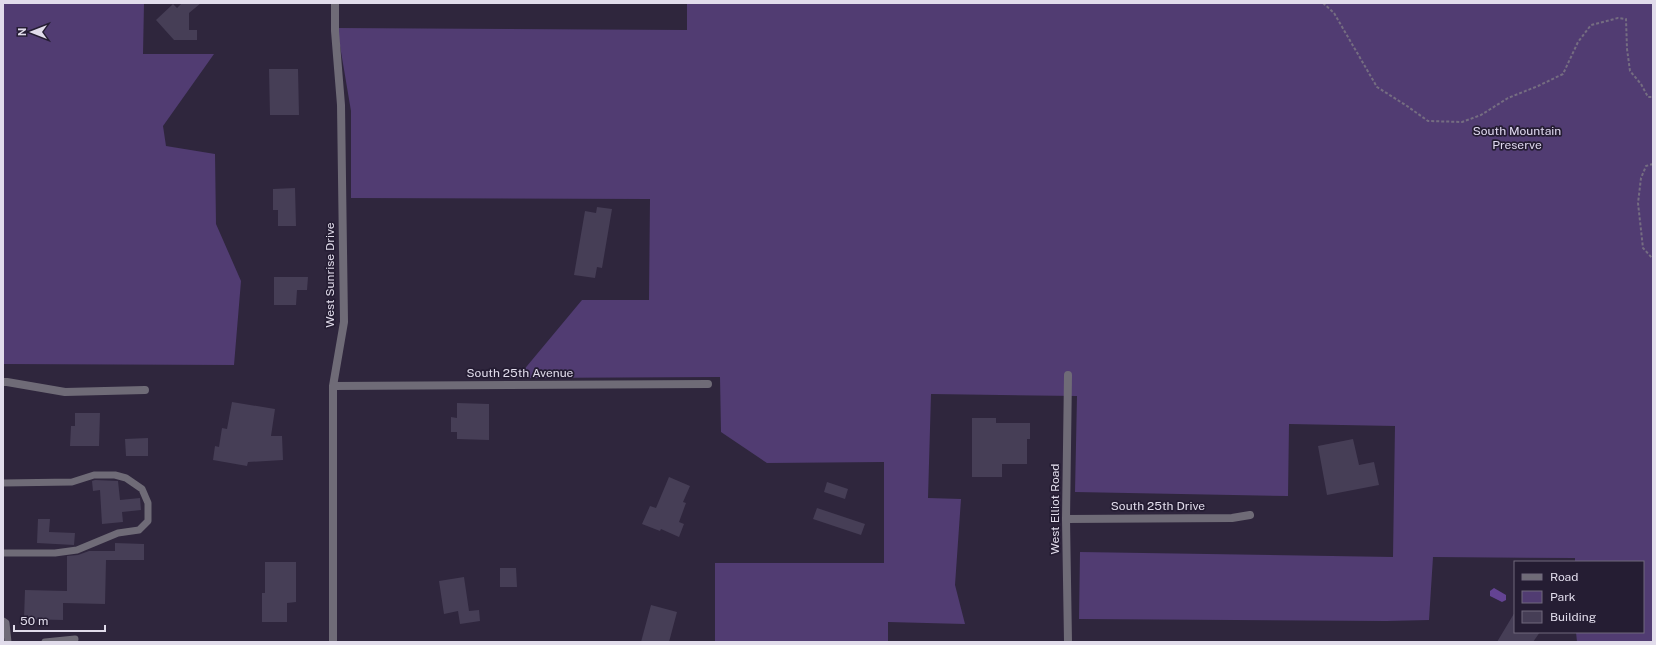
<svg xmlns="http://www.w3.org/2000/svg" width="1656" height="645" viewBox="0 0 1656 645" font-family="'Public Sans',sans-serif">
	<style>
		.green { fill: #513c72 }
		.water { fill: #644393 }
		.building { fill: #463e56 }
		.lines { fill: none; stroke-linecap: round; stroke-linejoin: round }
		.path { stroke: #756d81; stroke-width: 2; stroke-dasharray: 3 2; stroke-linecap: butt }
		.lane { stroke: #6f6b77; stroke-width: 7 }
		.street { stroke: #6f6b77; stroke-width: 8 }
		.labels { text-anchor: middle; stroke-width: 3.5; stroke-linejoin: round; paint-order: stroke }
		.park-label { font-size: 12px; fill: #e0d9f0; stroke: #251d33 }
		.street-label { font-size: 12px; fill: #e1dceb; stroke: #251d33 }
	</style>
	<rect width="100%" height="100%" fill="#2f263d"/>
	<path class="green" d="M3 3H144L143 54H214L163 126 166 146 215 154 216 224 241 281 234 365 3 364Z
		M687 3H1653V642H1577L1576 632H1643V562H1575V558L1433 557 1429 620 1386 621 1079 619 1080 552 1393 557 1395 426 1289 424 1288 496 1075 492 1077 396 931 394 928 498 961 499 955 585 965 624 888 622V642H715V563H884V462L767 463 721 432 720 377 517 378 582 300H649L650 199 351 198V111L337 28 687 30Z"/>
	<path class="water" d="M1494 588 1506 595V600L1502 602 1490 596V591Z"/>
	<path class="building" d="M182 3H201L189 13V30H197V40H174L156 20 173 4 177 8Z
		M269 69H298L299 115H270Z
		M295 188 296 226H278V210H273V189Z
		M597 207 612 209 602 268 597 267 595 278 574 275 585 211 596 213Z
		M274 277H308L307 290H297L296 305H274Z
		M232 402 275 409 271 436H282L283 460 248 462 247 466 213 460 215 446 219 447 222 428 227 429Z
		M457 403 489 404V440L457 439V432H451V417L457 418Z
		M75 413H100L99 446H70L71 426H75Z
		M972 418H996V423H1030V439H1027V464H1002V477H972Z
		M148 438V456H126L125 439Z
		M1353 439 1359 465 1374 462 1379 485 1327 495 1318 446Z
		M669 477 690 486 683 502 686 503 679 522 684 524 679 537 661 529 660 531 642 524 650 506 656 508Z
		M95 480 118 481 120 500 140 498 141 510 122 512 123 522 102 524 100 490 93 491 92 481Z
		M827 482 848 489 845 499 824 492Z
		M817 508 865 524 861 535 813 519Z
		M38 519H50L49 532 75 533 74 545 37 543Z
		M115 543 144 544V560H106L105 604 63 603V620L24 619 25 590 67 591V556L78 555 89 551H115Z
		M265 562H296V602L287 603V622H262V593H265Z
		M500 568H516L517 587H500Z
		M464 577 469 611 479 610 480 621 460 624 458 611 444 614 439 581Z
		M651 605 677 612 669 642H641Z
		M1515 612V632H1540L1533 642H1497Z"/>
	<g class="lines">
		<path class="path" d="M1323 3 1334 13 1377 87 1407 106 1428 121 1462 122 1481 115 1508 98 1538 86 1563 74 1578 42 1591 25 1618 18 1626 19 1627 49 1630 71 1641 84 1648 97H1653
			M1653 164 1646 166 1641 178 1638 203 1643 248 1653 259"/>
		<path class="lane" d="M3 483 72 482 94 475H115L126 478 142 489 148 503V521L139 530 118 533 77 550 55 553H3
			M3 621 6 623 8 642
			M45 642 75 639"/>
		<path class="street" d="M3 382H7L65 392 145 390
			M333 386 708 384
			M1066 519 1232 518 1250 515
			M333 642V386L344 322 341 105 335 31V3
			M1068 642 1066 519 1068 375"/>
	</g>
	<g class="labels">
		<g class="park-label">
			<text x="1517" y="135">South Mountain<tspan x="1517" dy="14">Preserve</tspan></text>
		</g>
		<g class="street-label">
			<text transform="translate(330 275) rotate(-90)" y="4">West Sunrise Drive</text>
			<text x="520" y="377">South 25th Avenue</text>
			<text x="1158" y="510">South 25th Drive</text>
			<text transform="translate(1055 509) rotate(-90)" y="4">West Elliot Road</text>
		</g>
	</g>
	<rect width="1656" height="645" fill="none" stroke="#e1dceb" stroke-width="8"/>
	<rect x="1514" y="561" width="130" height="72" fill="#251d33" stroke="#70697d"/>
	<rect x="1522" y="574" width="20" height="6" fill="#6f6b77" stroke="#70697d"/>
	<text x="1550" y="581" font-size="12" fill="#e1dceb">Road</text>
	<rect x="1522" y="591" width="20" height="12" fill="#513c72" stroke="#70697d"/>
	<text x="1550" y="601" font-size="12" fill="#e1dceb">Park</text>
	<rect x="1522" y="611" width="20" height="12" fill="#463e56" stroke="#70697d"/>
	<text x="1550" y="621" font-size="12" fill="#e1dceb">Building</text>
	<g transform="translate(32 32) rotate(270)" stroke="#251d33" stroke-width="3" paint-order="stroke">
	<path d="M0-3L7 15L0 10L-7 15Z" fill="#e1dceb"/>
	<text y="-6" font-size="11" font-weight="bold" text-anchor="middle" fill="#e1dceb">N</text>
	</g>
	<path d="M14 625v6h91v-6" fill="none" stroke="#e1dceb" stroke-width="2"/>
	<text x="20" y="625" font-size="12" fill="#e1dceb" stroke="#251d33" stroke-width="3" paint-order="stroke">50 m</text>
</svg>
